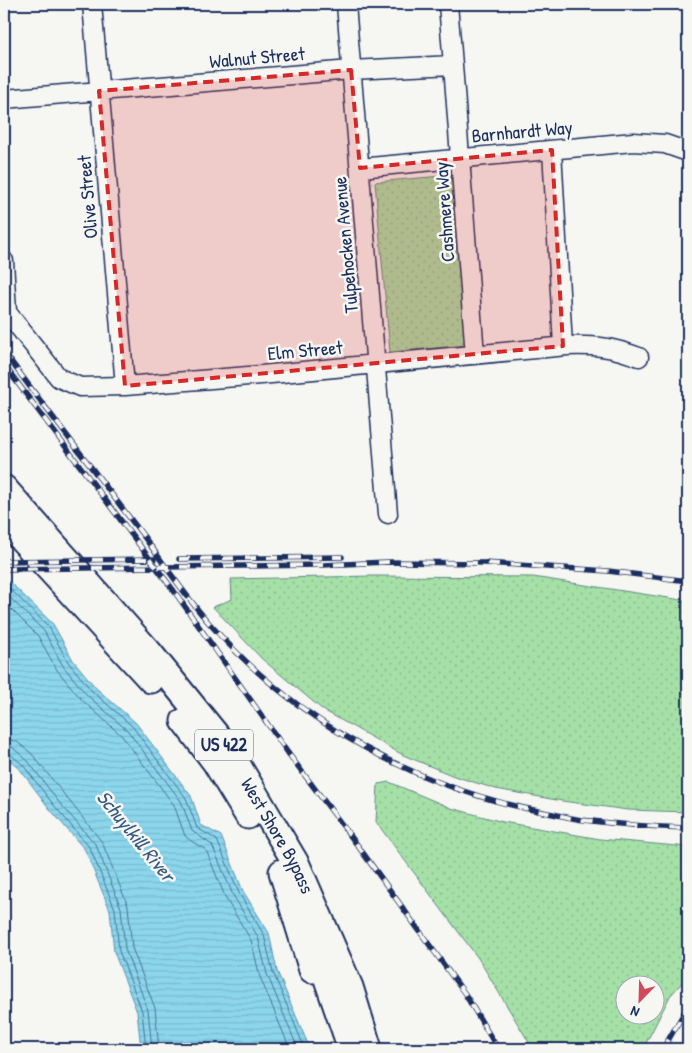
<svg xmlns="http://www.w3.org/2000/svg" width="692" height="1053" viewBox="0 0 692 1053" font-family="'Patrick Hand',sans-serif">
	<style>
		.grass { fill: url(#grass-dots); stroke: #608882; fill-rule: evenodd }
		.water { fill: url(#water-rules); stroke: #5f93b3 }
		.lines { fill: none; stroke-linecap: round; stroke-linejoin: round }
		.shore { stroke: #487297; stroke-width: 1 }
		.minor-casing { stroke: #1b2f5e; stroke-width: 21 }
		.highway-casing { stroke: #1b2f5e; stroke-width: 29 }
		.minor { stroke: #f6f6f2; stroke-width: 18 }
		.highway { stroke: #f6f6f2; stroke-width: 25 }
		.rail-casing { stroke: #1b2f5e; stroke-width: 5.5 }
		.rail { stroke: #f6f6f2; stroke-width: 4; stroke-dasharray: 11; stroke-linecap: butt }
		.marked { fill: #d62828; fill-opacity: 0.2; stroke: #d62828; stroke-width: 4; stroke-dasharray: 10 6; stroke-linejoin: round }
		.labels { text-anchor: middle; stroke-width: 5; stroke-linejoin: round; paint-order: stroke }
		.shield { fill: #f6f6f2; stroke: #5d6b8a; stroke-width: 1 }
		.shield-label { font-size: 18px; font-weight: bold; fill: #1b2f5e }
		.street-label { font-size: 19px; fill: #1b2f5e; stroke: #f6f6f2 }
		.water-label { font-size: 20px; font-style: italic; fill: #375982; stroke: #f6f6f2 }
	</style>
	<defs>
		<pattern id="grass-dots" width="8" height="8" patternUnits="userSpaceOnUse" patternTransform="scale(1.25)"><rect width="8" height="8" fill="#a5e0a7"/><path d="M2 2h.1M6 6h.1" fill="none" stroke="#8dc092" stroke-width="1.8" stroke-linecap="round"/></pattern>
		<pattern id="water-rules" width="6" height="5" patternUnits="userSpaceOnUse" patternTransform="scale(1.25)"><rect width="6" height="5" fill="#8cd6ec"/><path d="M0 2.5h6" fill="none" stroke="#78b8cd"/></pattern>
	</defs>
	<rect width="100%" height="100%" fill="#f6f6f2"/>
	<filter id="ink" filterUnits="userSpaceOnUse"><feTurbulence type="fractalNoise" baseFrequency=".02" numOctaves="2"/><feDisplacementMap in="SourceGraphic" scale="10" xChannelSelector="R" yChannelSelector="G"/><feConvolveMatrix kernelMatrix="1 2 1 2 8 2 1 2 1" color-interpolation-filters="sRGB"/></filter>
	<g filter="url(#ink)">
		<path class="grass" d="M452 175 468 345 390 352 375 182Z
			M373 576 533 577 688 601V812L628 810 562 801 496 789 454 776 403 755 323 710 262 659 213 607 232 599 231 579Z
			M389 782 451 808 503 822 600 839 688 847V976L670 996 643 1049H533L478 958 376 822 378 784ZM624 986H654V1016H624Z"/>
		<path class="water" d="M4 578 14 586 53 624 73 660 96 688 136 723 191 796 201 825 221 836 243 891 269 933 277 971 310 1049H141L137 1012 114 952 110 910 85 850 49 808 19 768 4 755Z"/>
		<g class="lines">
			<path class="shore" d="M4 585 11 590 49 627 68 662 92 691 132 726 186 798 197 828 217 840 239 893 264 935 273 972 305 1049
				M4 592 44 631 63 666 87 695 128 731 181 801 192 831 212 845 233 895 258 937 267 974 298 1049
				M4 602 38 636 57 670 82 700 122 736 174 805 185 836 191 841 206 850 226 899 251 940 260 977 290 1049
				M4 738 16 741 32 754 102 842 128 906 132 948 155 1008 159 1049
				M4 745 12 747 28 761 58 801 96 845 121 908 125 949 148 1010 152 1049
				M4 751 8 752 23 765 53 804 90 848 115 909 119 951 142 1011 146 1049"/>
			<defs>
				<path id="minor" d="M92 4 125 386
					M346 4 388 514
					M453 65 475 355
					M4 99 351 70 453 65 448 4
					M552 150 563 346
					M360 168 633 142 665 144 688 152
					M4 261 7 312 59 378 80 387 125 386 261 375 567 346C596 345 612 347 639 357"/>
				<g id="highway">
					<path id="s1" d="M4 488 149 652 230 752 297 865 350 987 369 1049"/>
					<path d="M4 520 151 680"/>
					<path d="M184 721 215 762 248 816"/>
					<path d="M282 872 312 970"/>
					<path d="M316 947 351 1049"/>
				</g>
			</defs>
			<use href="#minor" class="minor-casing"/>
			<use href="#highway" class="highway-casing"/>
			<use href="#minor" class="minor"/>
			<use href="#highway" class="highway"/>
			<defs>
				<path id="rail" d="M4 352C46 409 89 464 132 521 158 554 181 591 209 623 297 723 418 789 548 813 563 816 577 820 592 821 624 825 656 827 688 828
					M4 365 174 591 288 753 358 846 465 994 498 1049
					M179 559 342 557
					M4 561 154 559
					M4 569 323 565 387 562 485 563 608 571 688 581
					M663 1049 688 1006"/>
			</defs>
			<use href="#rail" class="rail-casing"/>
			<use href="#rail" class="rail"/>
		</g>
	</g>
	<path class="marked" d="M351 70 360 168 552 150 563 346 125 386 99 91Z"/>
	<g class="labels">
		<rect class="shield" x="195" y="729.5" width="58" height="31" rx="4"/>
		<g class="shield-label">
			<text x="224" y="751">US 422</text>
		</g>
		<g class="street-label">
			<text transform="translate(257 57) rotate(-5)" y="7">Walnut Street</text>
			<text transform="translate(522 131) rotate(-5)" y="7">Barnhardt Way</text>
			<text transform="translate(87 197) rotate(-95)" y="7">Olive Street</text>
			<text transform="translate(444 212) rotate(-94)" y="7">Cashmere Way</text>
			<text transform="translate(345 245) rotate(-95)" y="7">Tulpehocken Avenue</text>
			<text transform="translate(305 350) rotate(-5)" y="7">Elm Street</text>
			<text dy="7" stroke="none"><textPath href="#s1" startOffset="444">West Shore Bypass</textPath></text>
		</g>
		<g class="water-label">
			<text transform="translate(136 836) rotate(51)" y="7">Schuylkill River</text>
		</g>
	</g>
	<rect width="692" height="1053" fill="none" stroke="#f6f6f2" stroke-width="20"/>
	<rect x="10" y="10" width="672" height="1033" fill="none" stroke="#1b2f5e" stroke-width="2" filter="url(#ink)"/>
	<g transform="translate(640 1000) rotate(203)"><circle r="24" fill="#f6f6f2" stroke="#9ea6b7"/>
	<path d="M0-4L9 19L0 12L-9 19Z" fill="#d1495b"/>
	<text y="-8" font-size="14" font-weight="bold" text-anchor="middle" fill="#1b2f5e">N</text>
	</g>
</svg>
